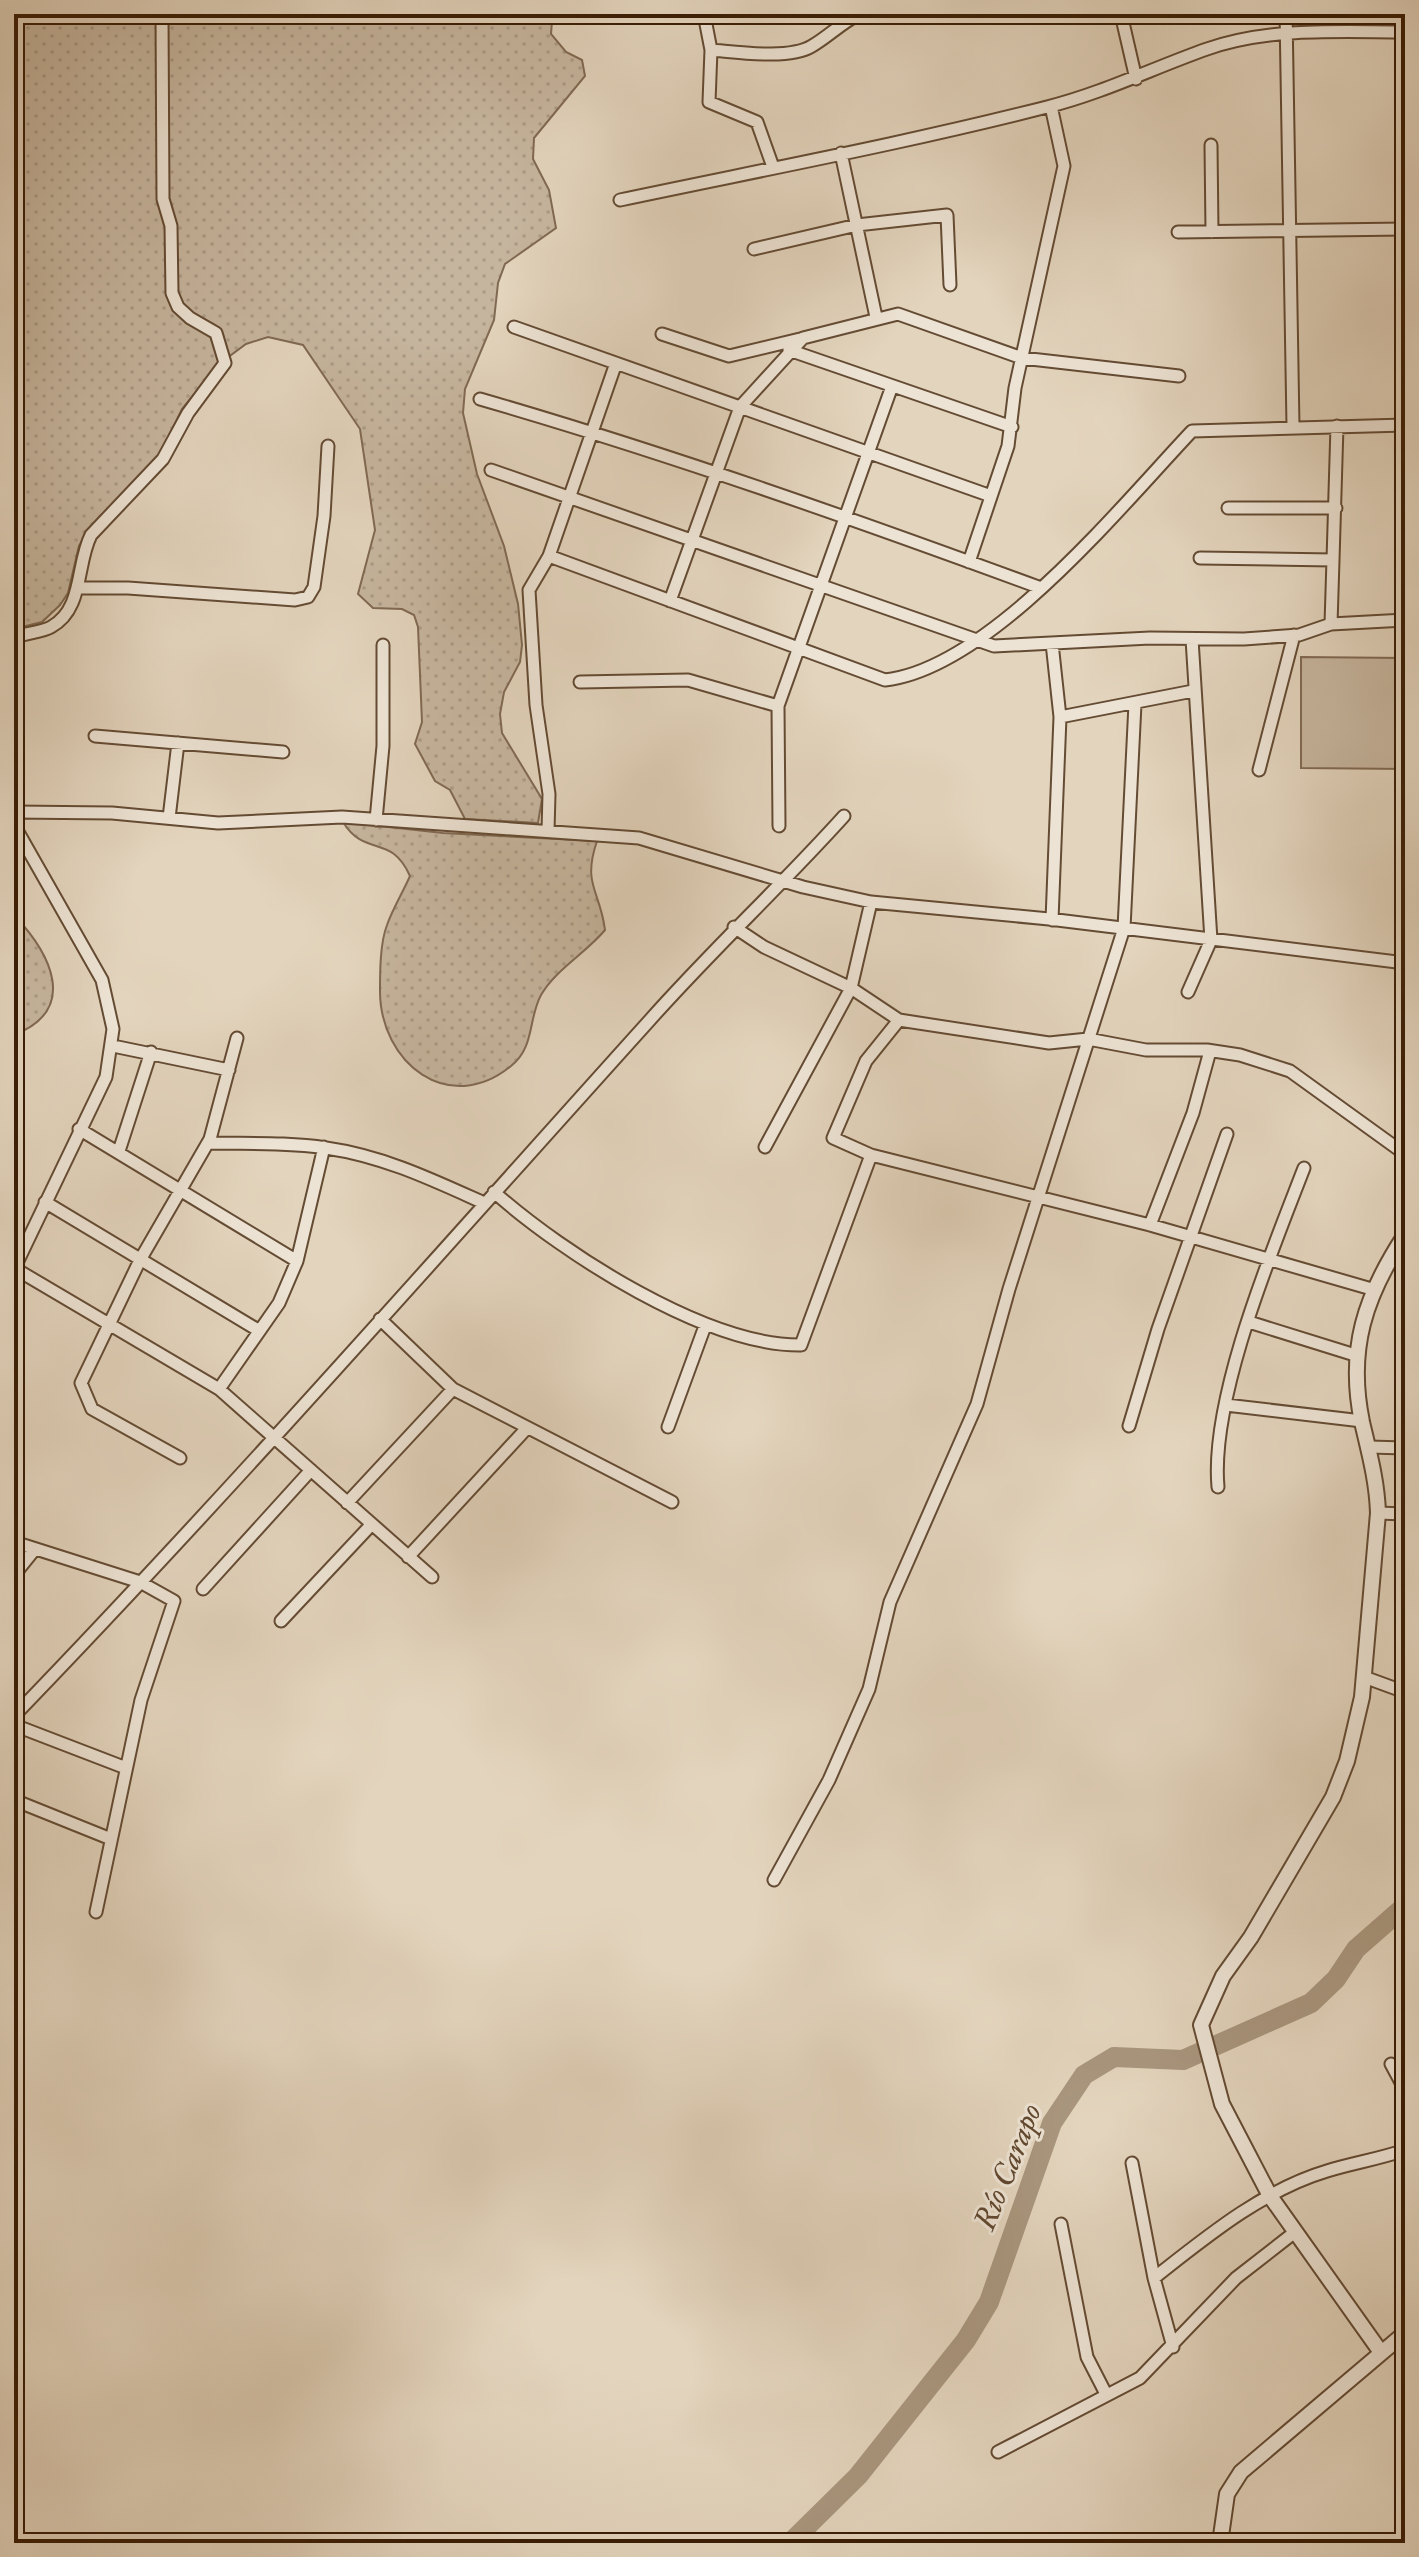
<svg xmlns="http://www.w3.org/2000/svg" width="1419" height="2557" viewBox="0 0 1419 2557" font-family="'IM FELL Great Primer',serif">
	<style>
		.grass { fill: url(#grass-dots); stroke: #806952; stroke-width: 2 }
		.pitch { fill: #c6b59e; stroke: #806952; stroke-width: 2 }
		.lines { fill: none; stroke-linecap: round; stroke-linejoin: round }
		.river { stroke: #a9967e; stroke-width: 20 }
		.minor-casing { stroke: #644b33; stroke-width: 15 }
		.tertiary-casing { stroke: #644b33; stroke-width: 18 }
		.minor { stroke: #ede3d4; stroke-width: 11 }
		.tertiary { stroke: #ede3d4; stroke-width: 14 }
		.labels { text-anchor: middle; stroke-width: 6; stroke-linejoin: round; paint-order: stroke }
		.water-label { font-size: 30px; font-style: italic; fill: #60472f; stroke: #ede3d4 }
	</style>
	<defs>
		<pattern id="grass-dots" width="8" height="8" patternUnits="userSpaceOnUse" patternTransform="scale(2)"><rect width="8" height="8" fill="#c6b59e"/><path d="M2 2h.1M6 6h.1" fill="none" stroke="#ab9b87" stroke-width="1.8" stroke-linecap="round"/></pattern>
	</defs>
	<rect width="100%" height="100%" fill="#e3d4bd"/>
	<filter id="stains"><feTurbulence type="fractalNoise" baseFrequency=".0025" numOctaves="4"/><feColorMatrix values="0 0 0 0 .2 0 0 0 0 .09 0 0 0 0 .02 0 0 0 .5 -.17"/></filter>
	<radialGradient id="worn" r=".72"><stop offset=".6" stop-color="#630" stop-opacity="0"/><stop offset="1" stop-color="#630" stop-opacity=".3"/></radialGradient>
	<path class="grass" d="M14 14H562L552 21 551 34 566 52 582 60 585 76 534 138 533 159 549 190 556 228 505 264 498 283 494 320 465 389 463 413 477 474 504 546 518 604 522 645 520 662 504 692 500 714 502 733 542 799 538 823 465 819 450 790 435 781 415 744 422 722 418 627 414 615 402 609 373 608 358 594 375 530 360 429 303 345 268 337 246 344 219 364 182 409 160 454 88 531 79 546 68 593 60 605 42 622 14 629Z
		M343 822 443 833 597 841C582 885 600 890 605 930 586 953 556 969 541 995 528 1019 535 1047 511 1066 449 1117 380 1063 380 991 380 972 380 943 387 925 393 908 403 892 410 876 391 833 365 858 343 822Z
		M14 915C50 953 80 1009 14 1035Z"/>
	<path class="pitch" d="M1301 657 1405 658V769L1301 768Z"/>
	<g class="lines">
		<path class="river" d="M790 2543 858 2476 966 2340 989 2302 1052 2123 1084 2075 1114 2057 1183 2060 1311 2003 1336 1979 1356 1949 1405 1906"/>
		<defs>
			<path id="minor" d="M704 14 711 50 709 102 757 122 773 167
				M1121 14 1136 79
				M1286 14 1293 426
				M711 50C737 52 789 60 812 46 829 36 840 24 859 14
				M1211 145 1212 232
				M841 153 876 317
				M620 200C762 170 906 143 1047 107 1103 93 1153 68 1207 49 1270 27 1339 32 1405 32
				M1178 232 1405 229
				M754 249 857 225 947 215 950 285
				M514 327 991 496
				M662 334 729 356 800 339
				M789 350 1012 427
				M480 399C670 454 856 520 1041 588
				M491 470 994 646 1150 638 1244 639 1299 635 1331 624 1405 620
				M1228 508H1336
				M549 556 885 680C990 668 1121 506 1192 431L1405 425
				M1200 558 1333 560 1337 426
				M969 562 1008 446 1015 388 1064 166 1051 106
				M78 588H128L295 600 308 597 314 587 324 516 328 446
				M670 601 740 407 803 338 898 314 1022 358 1179 376
				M1331 624 1333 560
				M14 638C26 632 40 633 51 627 84 609 76 564 91 535L163 459 188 413 225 363 216 333 190 318 178 307 172 293 171 226 163 199 162 14
				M1052 643 1060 717 1052 920
				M580 682 688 680 778 706
				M1060 717 1193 691
				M95 736 283 752
				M1259 770 1294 635
				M14 812 112 813 218 823 342 817 639 838 803 887 871 902 1049 919 1405 963
				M169 818 178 743
				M376 820 383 746V645
				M14 825 102 980 113 1029 106 1077 14 1269
				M779 826 778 706 892 386
				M548 831 549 794 536 705 529 590 549 556 616 363
				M734 927 764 947 851 988 899 1020 1049 1043 1088 1039 1146 1050H1207L1240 1055 1290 1071 1405 1154
				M1188 992 1211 940 1192 639
				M899 1020 866 1061 833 1138 871 1155 1150 1225 1375 1290
				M113 1046 229 1070
				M79 1129 297 1261
				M208 1143C246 1144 288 1142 326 1148 383 1156 433 1180 484 1203
				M765 1147 851 988 871 902
				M119 1151 151 1052
				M494 1192C564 1254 707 1346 801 1345L871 1155
				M45 1202 258 1330
				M1150 1225 1193 1113 1210 1051
				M14 1268 219 1389 432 1577
				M380 1319 453 1389 672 1502
				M1249 1322 1355 1355
				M219 1389 279 1303 297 1261 324 1147
				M1226 1405 1362 1421
				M1129 1426 1158 1329 1227 1134
				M668 1427 705 1326
				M1369 1447 1405 1448
				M180 1458 92 1409 81 1383 140 1260 210 1139 237 1038
				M1218 1487C1210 1399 1272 1251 1304 1168
				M347 1503 453 1389
				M1378 1513 1405 1514
				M14 1542 140 1582 174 1601 141 1700 96 1912
				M408 1557 527 1428
				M14 1575 35 1549
				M203 1589 311 1470
				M281 1621 371 1525
				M1364 1677 1405 1692
				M14 1716C232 1490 439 1254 649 1021 712 950 781 886 844 816
				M14 1725 126 1768
				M14 1800 111 1839
				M774 1880 829 1780 869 1689 890 1602 977 1404 1009 1289 1124 928 1135 704
				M1391 2064 1405 2090
				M1132 2163 1154 2278 1173 2347
				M1061 2224 1087 2357 1106 2394
				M1154 2278C1206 2237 1263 2190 1327 2171 1353 2163 1379 2159 1405 2150
				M998 2452 1140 2378 1236 2278 1295 2232"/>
			<path id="tertiary" d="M1380 2351 1270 2196 1222 2104 1201 2025 1223 1976 1251 1937 1333 1797 1347 1761 1362 1697 1378 1513C1377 1481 1369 1452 1362 1422 1347 1349 1365 1296 1405 1235
				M1220 2543 1227 2494 1241 2472 1405 2333"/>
		</defs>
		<use href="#minor" class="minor-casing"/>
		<use href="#tertiary" class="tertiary-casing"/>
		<use href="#minor" class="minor"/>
		<use href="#tertiary" class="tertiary"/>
	</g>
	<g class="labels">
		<g class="water-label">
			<text transform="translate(1008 2167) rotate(-68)" y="10">Río Carapo</text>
		</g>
	</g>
	<rect width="1419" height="2557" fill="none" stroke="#e3d4bd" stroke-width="48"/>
	<rect x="16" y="16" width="1387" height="2525" fill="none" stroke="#391d05" stroke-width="4"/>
	<rect x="24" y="24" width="1371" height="2509" fill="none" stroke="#391d05" stroke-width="2"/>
	<rect width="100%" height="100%" filter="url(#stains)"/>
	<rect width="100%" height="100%" fill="url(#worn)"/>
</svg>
